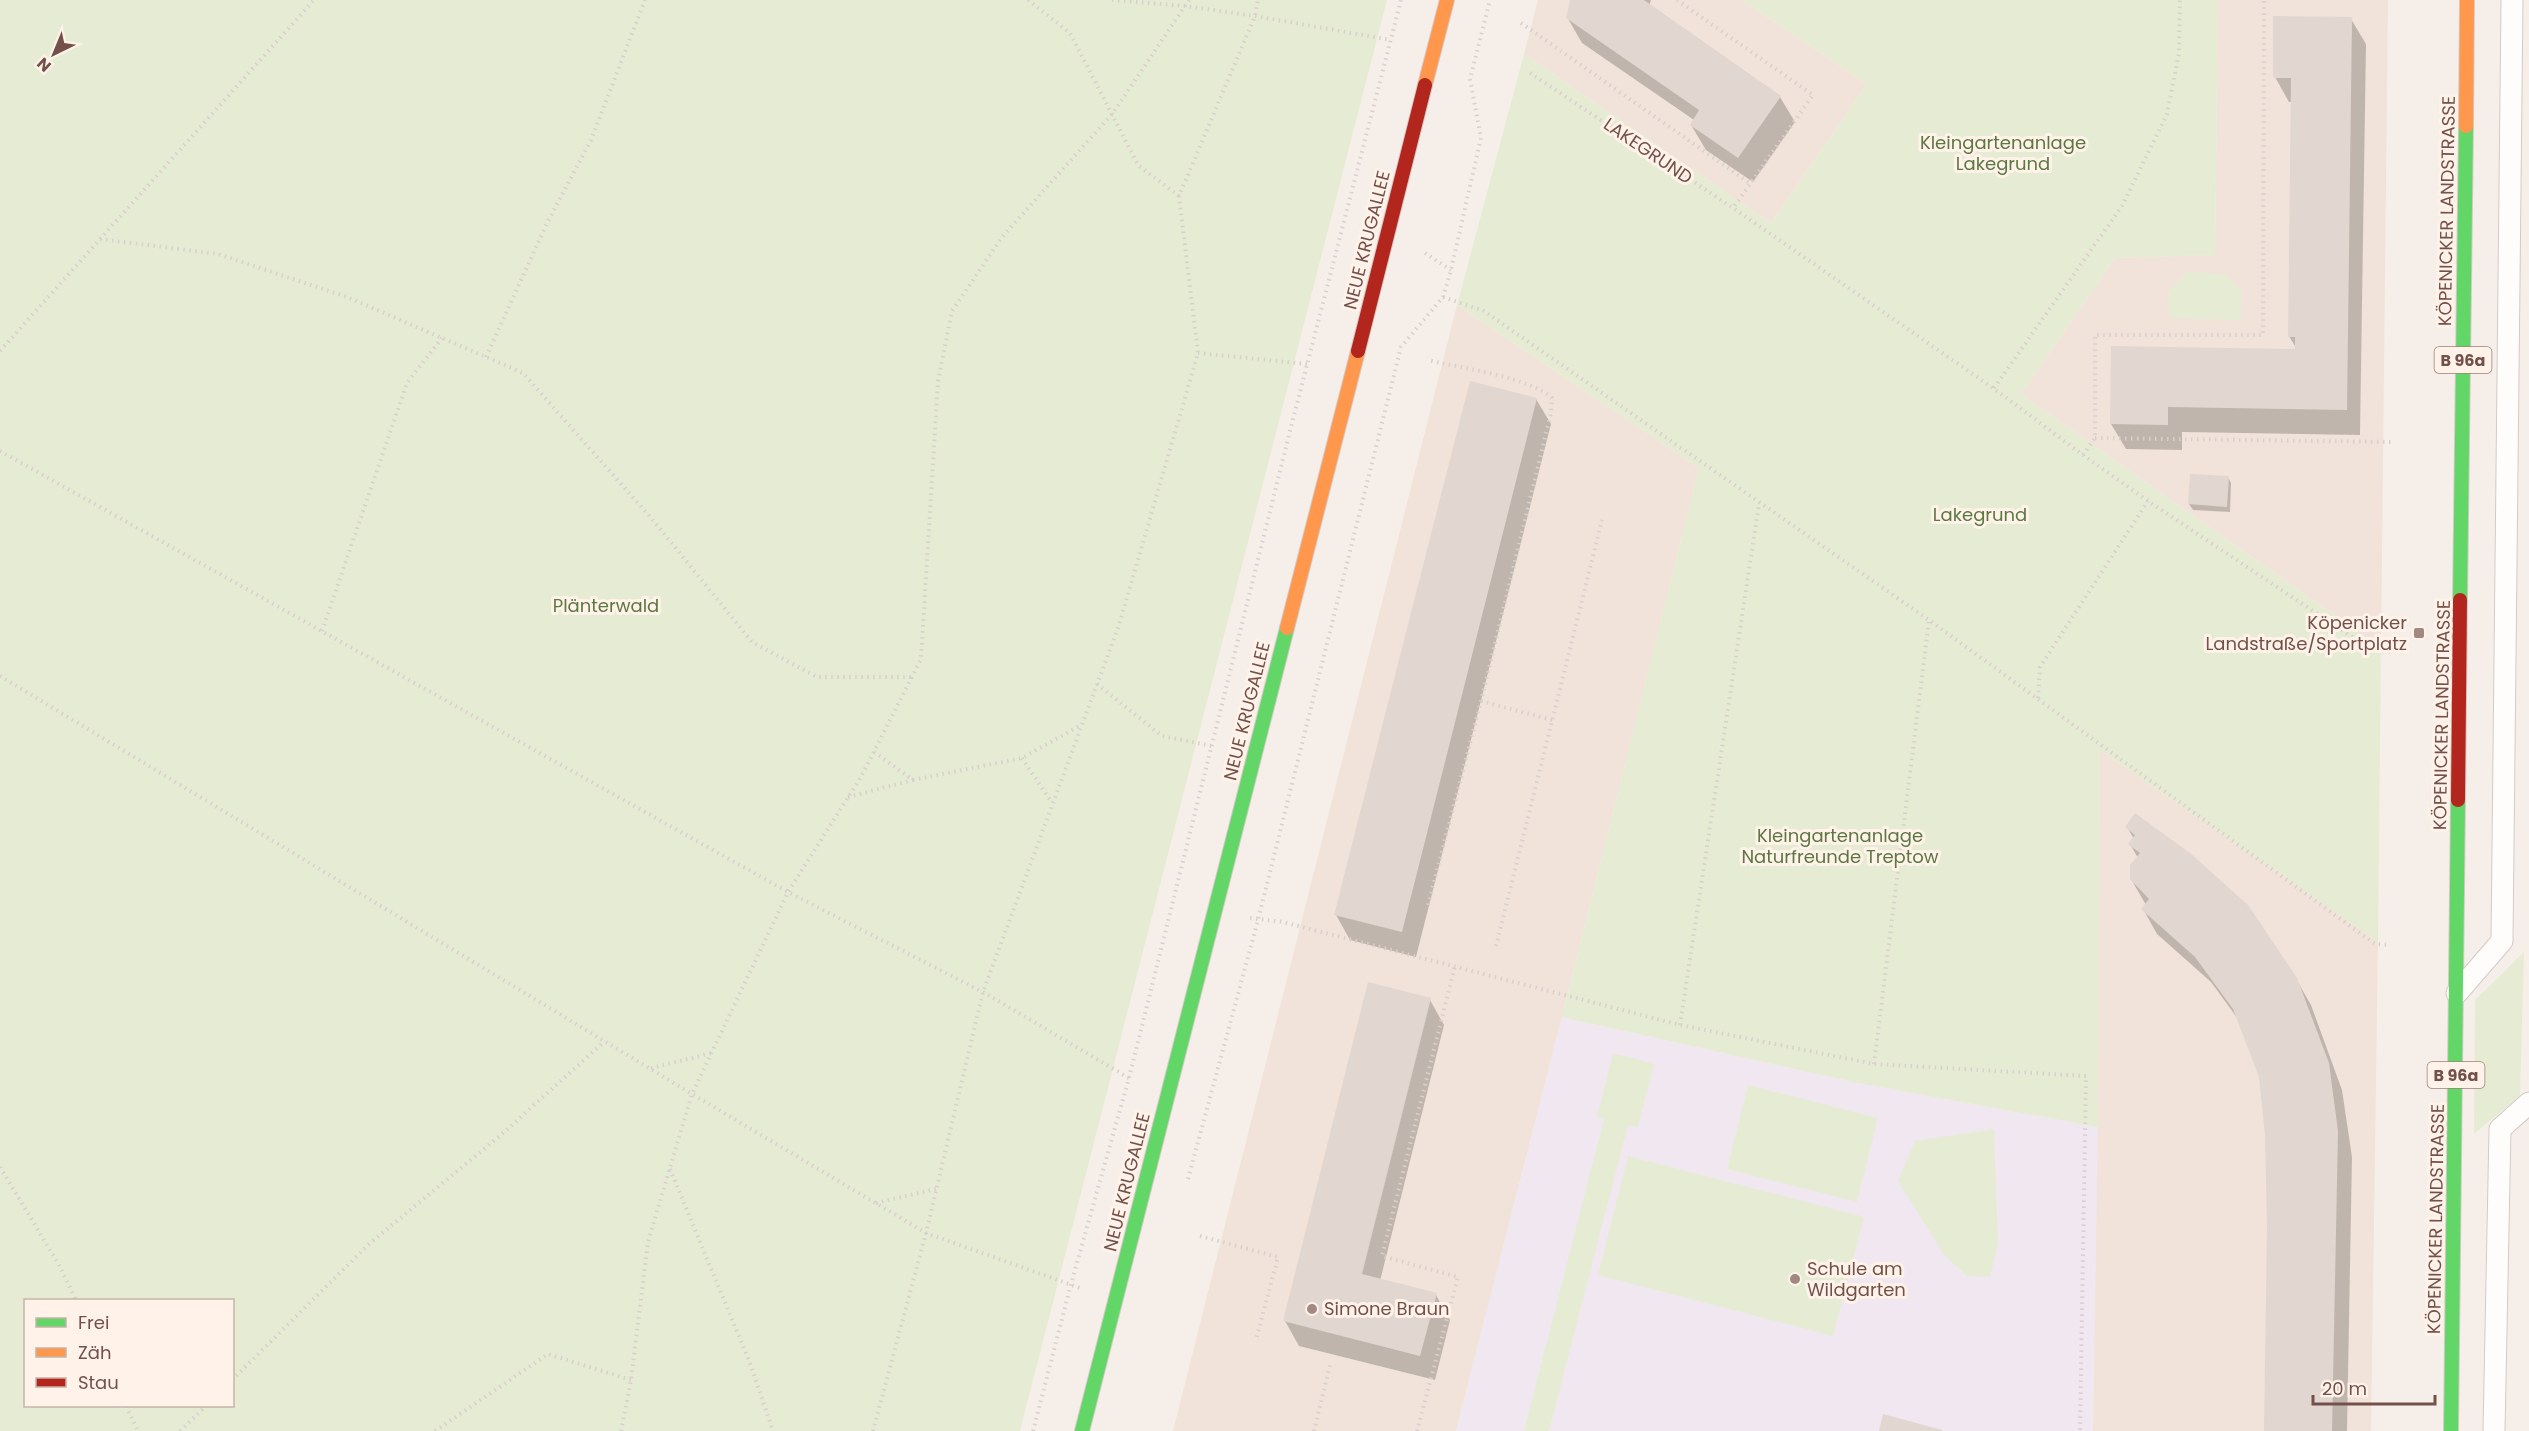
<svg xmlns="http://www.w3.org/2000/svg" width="2529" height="1431" viewBox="0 0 2529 1431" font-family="Poppins,sans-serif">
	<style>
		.residential { fill: #f1e3d9 }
		.education { fill: #f0e7f1 }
		.green { fill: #e6ecd4; fill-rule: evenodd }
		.shadow { fill: #0003 }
		.building { fill: #e2d6d1 }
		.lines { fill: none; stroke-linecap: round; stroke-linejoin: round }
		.lane-casing { stroke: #d4cac6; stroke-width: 23 }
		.fast-casing { stroke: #d4cac6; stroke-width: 16 }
		.slow-casing { stroke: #d4cac6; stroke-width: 16 }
		.jam-casing { stroke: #d4cac6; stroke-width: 16 }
		.path { stroke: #d9cfcd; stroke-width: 4; stroke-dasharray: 1.5 4.5; stroke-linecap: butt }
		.lane { stroke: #fefdfc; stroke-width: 21 }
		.fast { stroke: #63d668; stroke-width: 14 }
		.slow { stroke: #ff974d; stroke-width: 14 }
		.jam { stroke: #b3261e; stroke-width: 14 }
		.poi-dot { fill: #a18882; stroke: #fff2e9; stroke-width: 2 }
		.labels { text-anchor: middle; stroke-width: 6; stroke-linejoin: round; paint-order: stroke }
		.shield { fill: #fff2e9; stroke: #9d817a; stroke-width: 1.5 }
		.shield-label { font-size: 16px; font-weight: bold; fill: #73514a }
		.park-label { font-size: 18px; fill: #5c7842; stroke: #fff2e9 }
		.street-label { font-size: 18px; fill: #73514a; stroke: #fff2e9 }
		.poi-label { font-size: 18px; fill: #73514a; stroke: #fff2e9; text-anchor: start }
	</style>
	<rect width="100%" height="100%" fill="#f6efe9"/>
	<path class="residential" d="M1538 0H1742L1867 84 1771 223 1524 54Z
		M2218 0H2388L2381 648 2021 394 2115 258 2215 255Z
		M1457 305 1699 468 1562 1017 1456 1431H1173Z
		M2100 750 2378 942 2371 1431H2093Z"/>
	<path class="education" d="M1562 1017 1853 1082 2098 1127 2093 1431H1456Z"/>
	<path class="green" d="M0 0H1387L1020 1431H0ZM26 1300H232V1406H26Z
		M1742 0H2218L2215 255 2115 258 2021 394 2381 648 2378 942 2100 750 2098 1127 1853 1082 1562 1017 1699 468 1457 305 1524 54 1771 223 1867 84Z
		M2186 271 2227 275 2242 291 2240 320 2169 318 2168 293Z
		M2524 952 2520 1096 2474 1134 2475 1000Z
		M1613 1053 1654 1064 1638 1127 1628 1125 1549 1431H1524L1604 1119 1597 1117Z
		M1748 1085 1878 1118 1857 1202 1727 1169Z
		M1994 1129 1998 1244 1990 1277 1967 1276 1944 1255 1898 1181 1915 1141Z
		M1628 1156 1864 1217 1833 1336 1598 1275Z"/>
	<path class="shadow" d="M1572 0H1651L1649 6 1780 97 1795 122 1753 182 1706 150 1691 125 1694 120 1582 43 1567 17Z
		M2351 19 2366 44 2360 435 2182 432V450L2126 449 2111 424 2298 351 2289 336 2293 102H2289L2275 77Z
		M1536 399 1551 424 1416 957 1350 940 1336 915Z
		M2228 477 2231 483 2230 512 2193 510 2189 504Z
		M2127 827 2296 979 2311 1005 2342 1090 2352 1157 2347 1431H2265L2268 1225 2266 1135 2261 1077 2238 1019 2211 982 2157 934 2143 909 2146 905 2131 879 2138 858 2130 844 2134 839Z
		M1430 1000 1444 1025 1380 1281 1436 1295 1450 1320 1435 1380 1299 1346 1285 1321Z"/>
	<path class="building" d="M1570 0H1644L1781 96 1738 158 1690 125 1699 110 1566 18Z
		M2273 16 2352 17 2347 410 2168 407V425L2110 424 2111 346 2295 349V337H2288L2291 78H2273Z
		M1470 381 1537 398 1402 932 1334 915Z
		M2190 474 2229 476 2227 507 2188 504Z
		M2135 813 2190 853 2248 905 2297 978 2329 1063 2338 1131 2332 1431H2264L2267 1225 2265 1135 2259 1077 2233 1009 2195 957 2141 909 2149 899 2130 879V865L2140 853 2128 844 2135 835 2125 827Z
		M1368 982 1431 998 1362 1274 1437 1293 1420 1356 1283 1321Z
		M1883 1414 1942 1430V1431H1879Z"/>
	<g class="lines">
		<defs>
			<path id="lane" d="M2457 993 2502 941 2512 0
				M2494 1431 2500 1129 2529 1103"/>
			<path id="fast" d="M2460 600 2466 126
				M1082 1431 1287 628
				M2451 1431 2458 800"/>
			<path id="slow" d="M1425 85 1447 0
				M2466 126 2467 0
				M1287 628 1358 351"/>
			<path id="jam" d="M1358 351 1425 85
				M2458 800 2460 600"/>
		</defs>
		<use href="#lane" class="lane-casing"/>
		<use href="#fast" class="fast-casing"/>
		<use href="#slow" class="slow-casing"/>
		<use href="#jam" class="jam-casing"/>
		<path class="path" d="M1028 0 1070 33 1138 165 1179 196
			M1112 0 1185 6 1255 16 1391 40
			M1677 0 1813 95 1733 208
			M1521 23 1751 184
			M1530 73 1733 208 1993 388 2083 455 2148 501 2373 651 2391 652
			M100 239 218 254 347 297 523 373 652 519 752 642 817 677H912
			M1425 253 1451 270
			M1443 297 1484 311 1929 620 2375 944 2390 945
			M0 351 314 0
			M1198 353 1307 364
			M486 357 547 223 591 140 645 0
			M1994 388 2122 206 2167 114 2179 53 2180 0
			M2095 438 2394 442
			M0 451 788 892 983 992 1129 1078
			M2083 455 2095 438V335H2263L2264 0
			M322 631 407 383 442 338
			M0 676 692 1094 926 1233 1080 1288
			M1097 684 1162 736 1212 746
			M2038 698 2040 667 2148 501
			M1481 701 1552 720
			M874 752 913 780 1022 758 1081 725
			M1022 758 1052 803
			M848 797 913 780
			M1428 905 1481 701 1551 413 1552 398C1529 377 1460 368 1428 360
			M1250 918 1283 922 1680 1025 1874 1064 2086 1076 2080 1431
			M1496 946 1602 520
			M1680 1025 1759 504
			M1874 1064 1929 620
			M651 1068 712 1053
			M0 1167 59 1265 76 1300
			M670 1169 750 1363 773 1431
			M1188 1179 1258 920 1401 347 1443 297 1451 270 1481 138 1470 79 1490 0
			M876 1203 936 1189
			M1200 1236 1278 1257 1256 1340
			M232 1380 369 1244 502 1134 605 1041
			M126 1406 138 1431
			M180 1431 206 1406
			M435 1431 548 1354 631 1380
			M621 1431 631 1380 648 1242 692 1094 788 892 861 777 921 659 938 381 952 311 1002 237 1113 113 1189 0
			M873 1431 926 1233 983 992 1119 625 1198 353 1179 196 1255 16 1258 0
			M1033 1431 1071 1284 1129 1078 1290 431 1401 0
			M1314 1431 1331 1361
			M1417 1431 1458 1277 1382 1256 1455 966"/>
		<use href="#lane" class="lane"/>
		<use href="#fast" class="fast"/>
		<use href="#slow" class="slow"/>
		<use href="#jam" class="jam"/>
	</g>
	<g class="poi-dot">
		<rect x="2413" y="627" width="12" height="12" rx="3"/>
		<circle cx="1795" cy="1279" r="6"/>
		<circle cx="1312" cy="1309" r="6"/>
	</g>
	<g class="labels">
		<g class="shield">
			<rect x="2434.5" y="347" width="57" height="26" rx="4.5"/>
			<rect x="2427.5" y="1062" width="57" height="26" rx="4.5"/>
		</g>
		<g class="shield-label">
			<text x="2463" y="366">B 96a</text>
			<text x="2456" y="1081">B 96a</text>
		</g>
		<g class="park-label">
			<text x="2003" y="149">Kleingartenanlage<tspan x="2003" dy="21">Lakegrund</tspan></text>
			<text x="1980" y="521">Lakegrund</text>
			<text x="606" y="612">Plänterwald</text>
			<text x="1840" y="842">Kleingartenanlage<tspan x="1840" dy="21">Naturfreunde Treptow</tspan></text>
		</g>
		<g class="street-label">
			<text transform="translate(1648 151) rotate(34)" y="6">LAKEGRUND</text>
			<text transform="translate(2447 211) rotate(-89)" y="6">KÖPENICKER LANDSTRASSE</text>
			<text transform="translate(1367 240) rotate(-76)" y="6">NEUE KRUGALLEE</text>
			<text transform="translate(1247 711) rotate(-76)" y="6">NEUE KRUGALLEE</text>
			<text transform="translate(2442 715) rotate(-89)" y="6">KÖPENICKER LANDSTRASSE</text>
			<text transform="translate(1127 1182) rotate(-76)" y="6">NEUE KRUGALLEE</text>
			<text transform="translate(2436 1219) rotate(-89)" y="6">KÖPENICKER LANDSTRASSE</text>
		</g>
		<g class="poi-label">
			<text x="2407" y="629" text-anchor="end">Köpenicker<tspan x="2407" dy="21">Landstraße/Sportplatz</tspan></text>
			<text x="1807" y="1275">Schule am<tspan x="1807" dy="21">Wildgarten</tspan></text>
			<text x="1324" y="1315">Simone Braun</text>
		</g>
	</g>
	<rect x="24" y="1299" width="210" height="108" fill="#fff2e9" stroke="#c7b2a9" stroke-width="1.5"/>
	<rect x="36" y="1318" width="30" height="9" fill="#63d668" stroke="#c7b2a9" stroke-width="1.5"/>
	<text x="78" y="1329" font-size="18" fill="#73514a">Frei</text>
	<rect x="36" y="1348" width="30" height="9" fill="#ff974d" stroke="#c7b2a9" stroke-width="1.5"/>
	<text x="78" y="1359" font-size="18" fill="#73514a">Zäh</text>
	<rect x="36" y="1378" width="30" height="9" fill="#b3261e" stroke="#c7b2a9" stroke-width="1.5"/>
	<text x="78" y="1389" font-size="18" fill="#73514a">Stau</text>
	<g transform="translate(54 54) rotate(223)" stroke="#fff2e9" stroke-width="4.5" paint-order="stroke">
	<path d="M0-4.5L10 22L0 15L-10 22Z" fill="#73514a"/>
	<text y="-9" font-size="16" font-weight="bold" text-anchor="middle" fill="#73514a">N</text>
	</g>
	<path d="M2313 1395v9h122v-9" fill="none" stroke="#73514a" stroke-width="3"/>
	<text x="2322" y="1395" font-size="18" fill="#73514a" stroke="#fff2e9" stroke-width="4.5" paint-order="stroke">20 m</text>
</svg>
